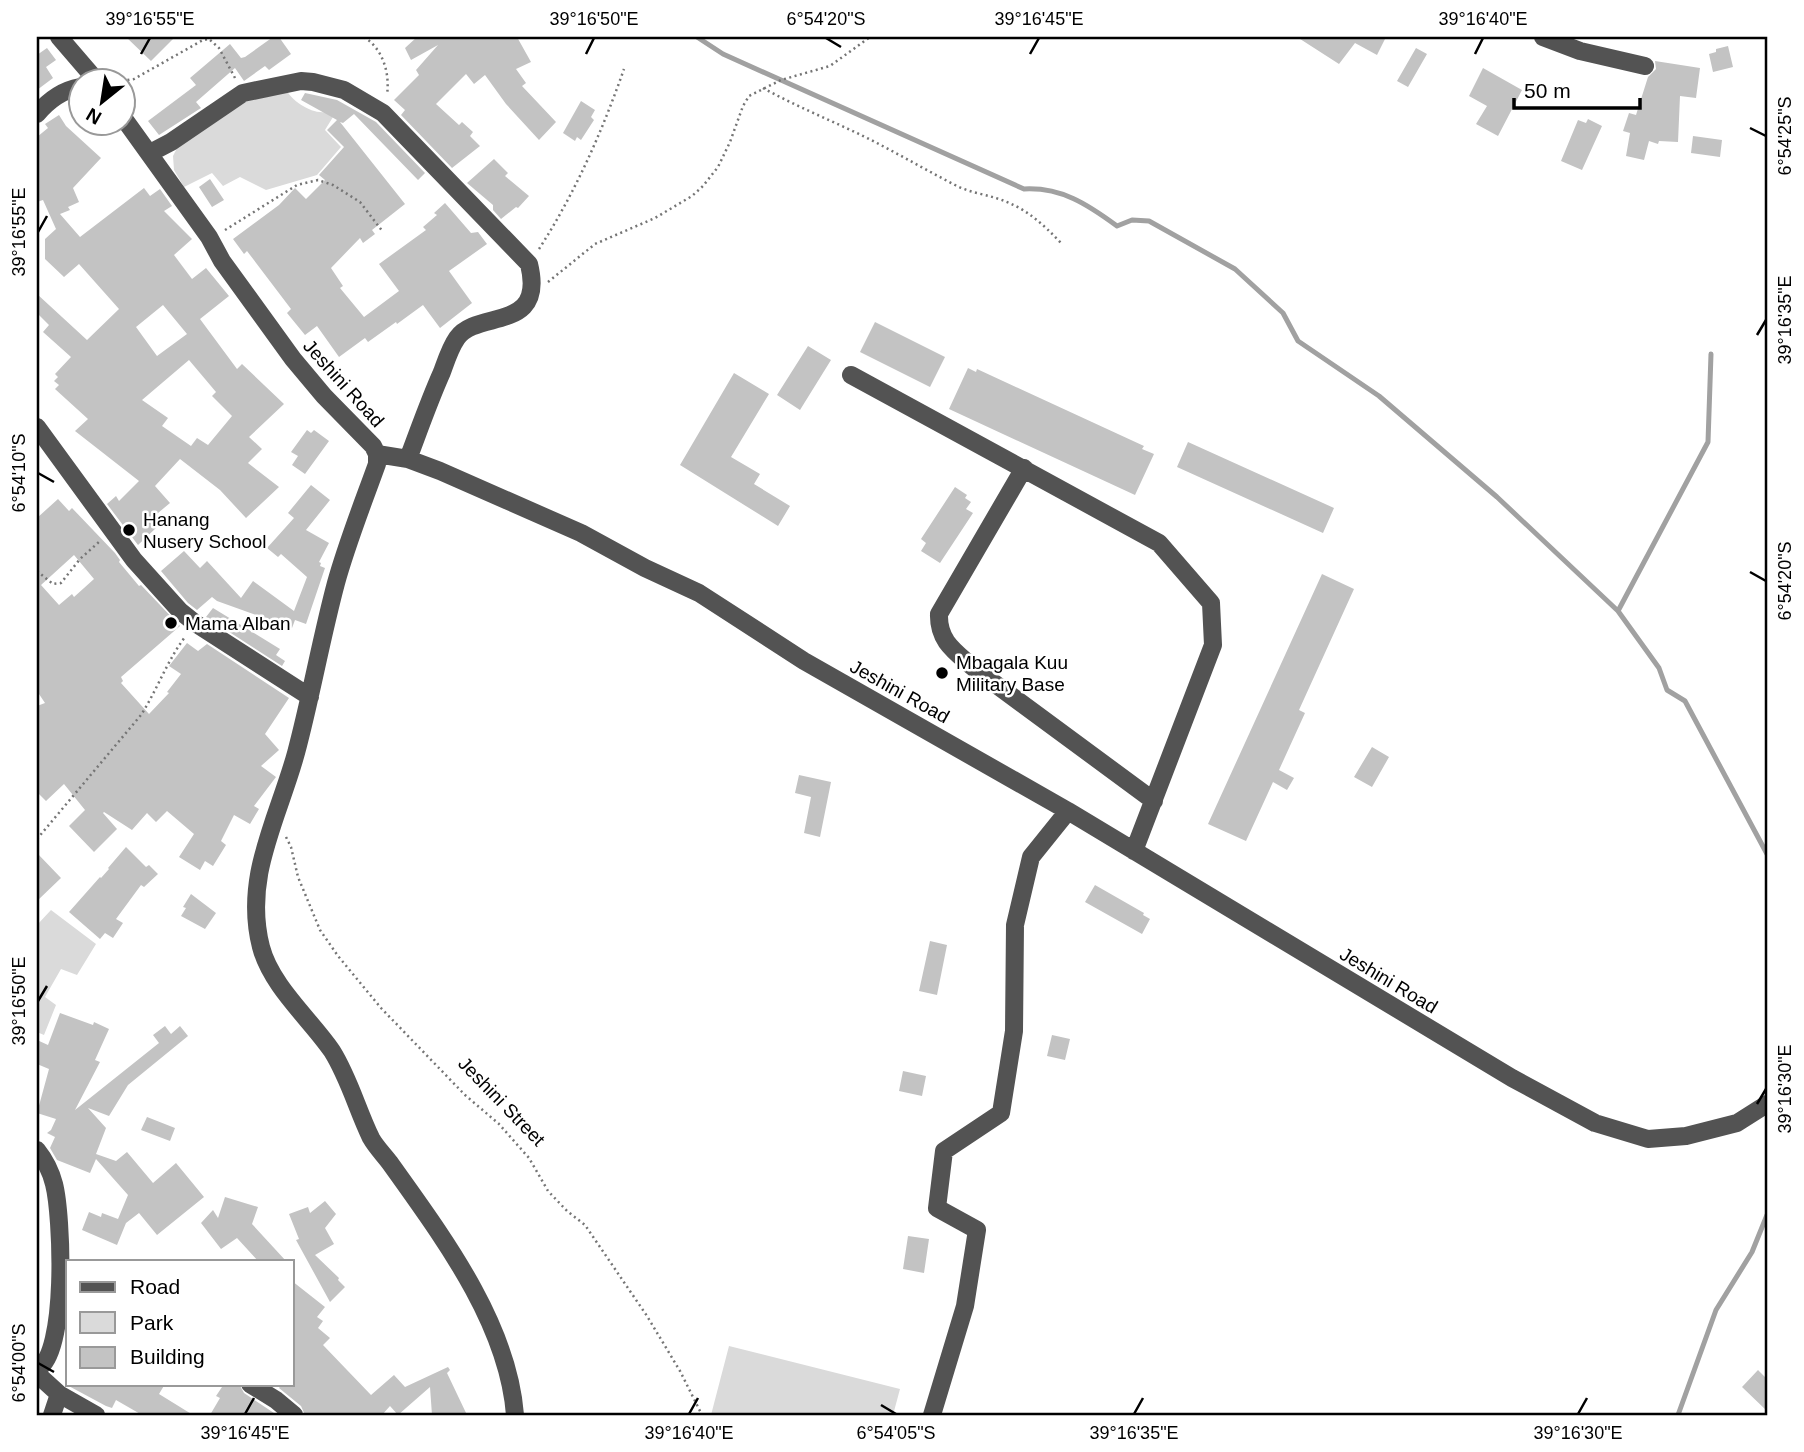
<svg xmlns="http://www.w3.org/2000/svg" width="1804" height="1452" viewBox="0 0 1804 1452" font-family="Arial,sans-serif">
	<style>
		.green { fill: #dadada }
		.lines { fill: none; stroke-linecap: round; stroke-linejoin: round }
		.stream { stroke: #a1a1a1; stroke-width: 5 }
		.building { fill: #c3c3c3; fill-rule: evenodd }
		.path { stroke: #757575; stroke-width: 2.5; stroke-dasharray: 2 3.5; stroke-linecap: butt }
		.minor { stroke: #535353; stroke-width: 18 }
		.ticks { fill: none; stroke: #000; stroke-width: 2.5 }
		.poi-dot { fill: #000; stroke: #fff; stroke-width: 2.5 }
		.labels { text-anchor: middle; stroke-width: 5; stroke-linejoin: round; paint-order: stroke }
		.street-label { font-size: 19px; fill: #000; stroke: #fff }
		.poi-label { font-size: 19px; fill: #000; stroke: #fff; text-anchor: start }
		.neatline { fill: none; stroke: #000; stroke-width: 2.5 }
		.ticks-label { font-size: 18px; text-anchor: middle; fill: #000 }
	</style>
	<rect width="100%" height="100%" fill="#fff"/>
	<path class="green" d="M286 89C291 101 312 114 325 112L333 117 325 130 341 147 317 175 266 190 240 177 223 186 212 173 184 187 174 170 173 156 182 138 234 99Z
		M51 910 96 944 77 975 61 969 45 997 56 1005 44 1035 37 1032V925Z
		M729 1346 900 1389 893 1415H711Z"/>
	<g class="lines">
		<path class="stream" d="M697 37 723 54 1024 189C1061 187 1087 204 1117 226L1132 220 1149 221 1235 269 1283 313 1298 341 1379 396 1497 497 1618 611 1659 668 1667 690 1685 701 1767 854
			M1618 611 1708 442 1711 354
			M1678 1415 1716 1310 1752 1252 1767 1215"/>
	</g>
	<path class="building" d="M126 37H175L151 61Z
		M273 37H279L291 54 269 70 265 66 244 81 235 68 196 102 201 108 159 135 148 121 196 85 190 78 230 44 241 58 245 57Z
		M417 37H517L531 62 516 69 526 83 522 86 556 122 539 140 506 104 485 75 474 84 466 74 436 104 459 125 462 122 473 132 470 136 480 146 452 168 401 115 405 110 394 100 419 75 416 70 438 45 411 60 405 48Z
		M1297 37H1386L1377 55 1355 43 1339 64Z
		M1728 46 1733 67 1713 72 1709 54 1716 52V49Z
		M47 48 56 60 46 67 53 78 37 90V55Z
		M1416 48 1427 54 1408 87 1397 81Z
		M1655 61 1700 68 1696 98 1680 96 1678 142 1659 141 1658 144 1649 141 1644 160 1626 156 1630 133 1623 131 1629 113 1636 115 1648 77 1656 69Z
		M1483 68 1522 90 1498 136 1476 124 1487 106 1469 96Z
		M305 93 337 100 376 122 425 173 418 180 354 114 343 123 340 122 405 204 372 230 375 234 363 243 360 238 331 268 343 286 340 288 364 317 399 291 379 264 426 230 423 227 437 215 434 213 445 203 471 233 478 232 487 244 449 271 472 303 440 328 423 305 397 324 396 322 368 342 365 338 339 357 317 326 305 335 287 313 291 309 247 251 244 254 233 239 279 205 295 188 306 199 325 180 319 175 344 147 327 130 337 120 301 100Z
		M581 101 595 110 591 117 594 120 581 140 577 137 575 141 563 133Z
		M59 115 66 126 101 158 73 188 79 202 68 207 70 210 60 214 80 237 144 188 150 196 160 189 172 206 164 211 192 239 174 255 192 279 206 268 229 296 200 319 237 369 242 364 284 404 249 437 262 449 248 463 279 487 246 518 220 490 180 459 155 486 170 503 152 518 150 522 156 528 138 545 107 504 116 496 119 501 139 481 75 431 88 419 55 389 59 385 54 381 58 377 55 374 71 357 43 332 49 325 37 313V294L87 340 119 309 79 264 64 277 45 259V239L56 229 43 200 37 202V137L48 128 45 124ZM163 305 187 334 157 356 136 327ZM189 360 216 392 212 396 232 416 208 445 197 438 191 446 162 426 168 418 142 400Z
		M1588 119 1602 126 1582 170 1561 161 1578 120 1586 123Z
		M1693 136 1722 140 1720 157 1691 153Z
		M494 159 508 173 505 176 529 196 518 208 516 207 501 219 493 210V205L467 183Z
		M210 179 224 200 212 207 199 187Z
		M875 322 945 357 930 387 860 352Z
		M808 346 831 360 800 410 777 395Z
		M968 368 976 372 977 369 1144 446 1142 449 1154 454 1135 495 949 409Z
		M734 373 769 394 731 457 760 474 754 484 790 506 778 526 680 465Z
		M307 430 311 433 314 430 329 441 305 474 292 465 298 456 291 452Z
		M1188 442 1334 508 1323 533 1177 467Z
		M311 485 330 500 306 530 329 543 319 562 321 563 320 566 325 568 306 624 295 620 292 628 217 601 212 597 197 610 188 603 161 571 184 551 200 568 207 561 241 598 253 581 294 611 307 577 281 554 278 557 267 548 294 518 288 513Z
		M955 487 967 495 965 498 971 502 966 509 973 513 940 563 921 551 926 543 921 539Z
		M58 499 69 511 72 508 115 553 120 560 119 562 139 586 141 585 180 626 121 677 123 681 121 683 149 714 169 693 167 692 181 674 169 666 187 643 198 651 207 644 289 698 265 734 279 750 261 766 276 777 254 806 259 809 250 824 234 815 221 841 226 845 213 866 205 861 200 870 179 857 194 834 167 811 156 822 147 813 132 830 104 812 103 813 117 829 94 852 69 826 85 810 64 784 46 801 37 792V706L45 703 37 691V518ZM74 555 94 579 74 597 72 594 59 605 41 585Z
		M1322 574 1354 589 1299 710 1305 713 1279 770 1294 778 1287 790 1273 782 1246 841 1208 824Z
		M213 608 280 649 276 655 285 661 282 666 206 617Z
		M1372 747 1389 757 1372 787 1354 777Z
		M799 775 831 782 820 837 804 833 811 797 795 793Z
		M126 847 146 867 149 865 158 874 144 887 141 885 116 919 123 923 113 938 105 933 100 939 69 912 100 877 101 878 109 869 108 868Z
		M37 853 61 878 37 901Z
		M1095 885 1144 913 1143 915 1150 919 1142 934 1085 902Z
		M191 894 216 913 205 929 181 916 186 908 183 907Z
		M930 941 947 945 937 995 919 991Z
		M60 1013 93 1025 94 1022 109 1029 95 1060 100 1062 75 1110 159 1043 153 1035 165 1026 171 1034 180 1026 188 1036 128 1085 109 1116 88 1108 106 1128 96 1154 116 1161 127 1152 153 1183 176 1163 204 1197 157 1235 139 1213 126 1223 117 1245 82 1230 89 1212 101 1217 102 1213 118 1219 128 1195 96 1159 90 1173 57 1160 50 1148 55 1137 47 1133 51 1130 56 1119 37 1113 49 1069 37 1064V1040L48 1045Z
		M1052 1035 1070 1039 1065 1060 1047 1056Z
		M903 1071 926 1076 922 1096 899 1091Z
		M147 1117 175 1128 170 1141 141 1130Z
		M225 1197 258 1207 252 1224 286 1261H258L237 1238 221 1249 201 1223 213 1210 218 1218Z
		M325 1201 336 1214 325 1228 334 1244 315 1255 339 1278 338 1280 345 1287 330 1302 296 1240 299 1239 289 1214 308 1207 310 1213Z
		M908 1236 929 1239 924 1273 903 1269Z
		M292 1281 325 1307 317 1317 323 1321 318 1328 330 1338 323 1345 371 1395 394 1375 405 1387 448 1367 450 1370 447 1373 467 1415H432L430 1387 398 1415 390 1406 382 1415H305L301 1406 279 1388 282 1384H292Z
		M1758 1370 1767 1379V1411L1742 1387Z
		M65 1384H165L159 1394 193 1415H142L116 1400 112 1408 106 1406Z
		M224 1384H239L244 1393 277 1415H210L220 1398 216 1396Z"/>
	<g class="lines">
		<path class="path" d="M364 37C383 49 390 73 387 95
			M122 81 134 79 203 40 209 39 219 48 235 78
			M763 88C799 108 838 123 875 142 902 156 928 171 955 185 968 192 983 194 996 198 1025 207 1042 223 1062 244
			M225 230 297 185 318 180 333 185 360 202 383 232
			M539 249C575 193 602 132 624 69
			M548 282 595 244 655 218 692 196 703 186 718 167 730 142 743 106 749 96 781 80 830 66 870 37
			M37 571 53 584 61 583 80 559 100 541
			M286 837 291 847 298 877 320 930 338 956 381 1008 465 1095 499 1124 529 1158 548 1191 567 1211 585 1225 647 1316 680 1371 702 1415
			M37 839 141 715C157 690 167 661 185 637"/>
		<path class="minor" d="M59 37 96 80
			M1543 37 1580 51 1645 66
			M37 114C48 101 63 90 80 87
			M122 116 209 237 222 261 293 359 324 396 373 446 377 454
			M150 153 171 142 243 93 301 81 313 82 344 90 383 113 529 264C546 333 478 309 457 338 450 348 446 361 442 372 429 401 419 430 408 459
			M851 375 1159 543 1211 603 1213 645 1134 851
			M37 427 134 560 180 611 195 623 310 697
			M377 454 408 459 440 471 581 533 645 568 699 593 804 661 1068 811 1512 1078 1595 1123 1648 1139 1686 1136 1737 1123 1767 1104
			M377 454V464C363 503 347 543 336 583 321 639 311 697 296 753 278 819 243 877 261 947 271 986 311 1020 332 1051 349 1078 357 1109 371 1138 376 1147 384 1155 390 1163 442 1236 508 1323 515 1415
			M1024 468 939 614C938 642 956 652 975 669L1154 801
			M37 1150C45 1160 51 1172 54 1184 62 1215 68 1355 37 1369
			M37 1374 59 1394 96 1415
			M250 1384 276 1400 294 1415
			M52 1415 59 1394
			M932 1415 965 1306 977 1230 937 1208 944 1151 1001 1113 1014 1031 1015 925 1031 857 1068 811"/>
	</g>
	<path class="ticks" d="M826 38 841 47M141 54 150 38M586 54 594 38M1030 54 1039 38M1475 54 1483 38M1750 128 1766 136M38 232 47 216M1757 335 1766 320M38 473 54 482M1750 572 1766 581M38 1001 47 986M1757 1104 1766 1089M38 1363 54 1372M881 1405 896 1414M245 1414 254 1398M689 1414 698 1398M1134 1414 1143 1398M1578 1414 1587 1398"/>
	<g class="poi-dot">
		<circle cx="129" cy="530" r="7"/>
		<circle cx="171" cy="623" r="7"/>
		<circle cx="942" cy="673" r="7"/>
	</g>
	<g class="labels">
		<g class="street-label">
			<text transform="translate(344 383) rotate(48)" y="7">Jeshini Road</text>
			<text transform="translate(900 691) rotate(29)" y="7">Jeshini Road</text>
			<text transform="translate(1389 980) rotate(31)" y="7">Jeshini Road</text>
			<text transform="translate(502 1101) rotate(46)" y="7">Jeshini Street</text>
		</g>
		<g class="poi-label">
			<text x="143" y="526">Hanang<tspan x="143" dy="22">Nusery School</tspan></text>
			<text x="185" y="630">Mama Alban</text>
			<text x="956" y="669">Mbagala Kuu<tspan x="956" dy="22">Military Base</tspan></text>
		</g>
	</g>
	<rect width="1804" height="1452" fill="none" stroke="#ffffff" stroke-width="77"/>
	<rect x="66" y="1260" width="228" height="126" fill="#ffffff" stroke="#999999" stroke-width="2"/>
	<rect x="80" y="1282" width="35" height="10" fill="#535353" stroke="#999999" stroke-width="2"/>
	<text x="130" y="1294" font-size="21" fill="#000000">Road</text>
	<rect x="80" y="1312" width="35" height="21" fill="#dadada" stroke="#999999" stroke-width="2"/>
	<text x="130" y="1330" font-size="21" fill="#000000">Park</text>
	<rect x="80" y="1347" width="35" height="21" fill="#c3c3c3" stroke="#999999" stroke-width="2"/>
	<text x="130" y="1364" font-size="21" fill="#000000">Building</text>
	<g transform="translate(102 102) rotate(210)"><circle r="33" fill="#ffffff" stroke="#999999" stroke-width="2"/>
	<path d="M0-5L12 26L0 18L-12 26Z" fill="#000000"/>
	<text y="-10" font-size="19" font-weight="bold" text-anchor="middle" fill="#000000">N</text>
	</g>
	<path d="M1514 98v10h126v-10" fill="none" stroke="#000000" stroke-width="3.5"/>
	<text x="1524" y="98" font-size="21" fill="#000000" stroke="#ffffff" stroke-width="5" paint-order="stroke">50 m</text>
	<rect x="38" y="38" width="1728" height="1376" class="neatline"/>
	<g class="ticks-label">
		<text x="150" y="25">39°16'55"E</text>
		<text x="594" y="25">39°16'50"E</text>
		<text x="826" y="25">6°54'20"S</text>
		<text x="1039" y="25">39°16'45"E</text>
		<text x="1483" y="25">39°16'40"E</text>
		<text transform="translate(1785 136) rotate(-90)" y="6">6°54'25"S</text>
		<text transform="translate(19 232) rotate(-90)" y="6">39°16'55"E</text>
		<text transform="translate(1785 320) rotate(-90)" y="6">39°16'35"E</text>
		<text transform="translate(19 473) rotate(-90)" y="6">6°54'10"S</text>
		<text transform="translate(1785 581) rotate(-90)" y="6">6°54'20"S</text>
		<text transform="translate(19 1001) rotate(-90)" y="6">39°16'50"E</text>
		<text transform="translate(1785 1089) rotate(-90)" y="6">39°16'30"E</text>
		<text transform="translate(19 1363) rotate(-90)" y="6">6°54'00"S</text>
		<text x="245" y="1439">39°16'45"E</text>
		<text x="689" y="1439">39°16'40"E</text>
		<text x="896" y="1439">6°54'05"S</text>
		<text x="1134" y="1439">39°16'35"E</text>
		<text x="1578" y="1439">39°16'30"E</text>
	</g>
</svg>
